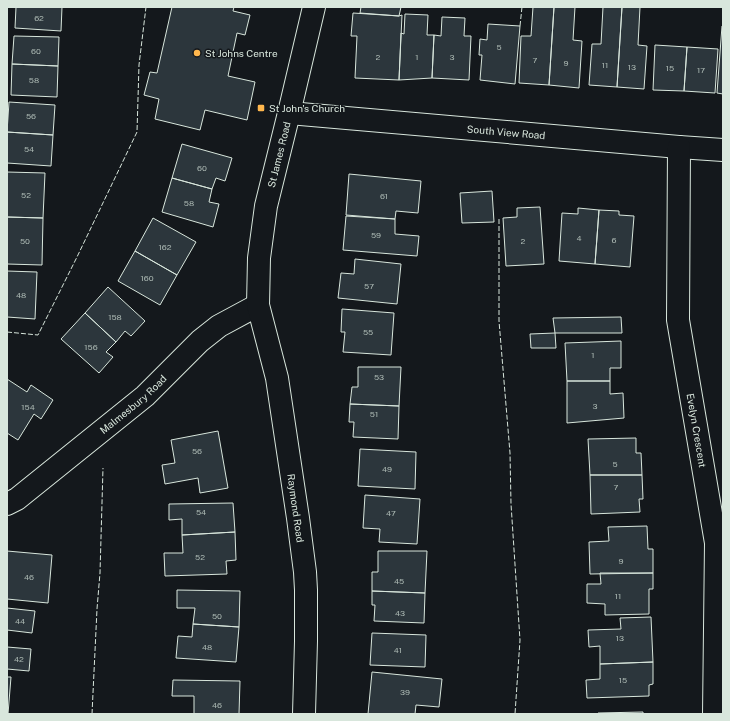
<svg xmlns="http://www.w3.org/2000/svg" width="730" height="721" viewBox="0 0 730 721" font-family="'Public Sans',sans-serif">
	<style>
		.building { fill: #2c363c; stroke: #d8e6dc }
		.lines { fill: none; stroke-linecap: round; stroke-linejoin: round }
		.minor-casing { stroke: #d8e6dc; stroke-width: 24 }
		.tertiary-casing { stroke: #d8e6dc; stroke-width: 24 }
		.minor { stroke: #14181c; stroke-width: 22 }
		.tertiary { stroke: #14181c; stroke-width: 22 }
		.fence { stroke: #d8e6dc; stroke-width: 1; stroke-dasharray: 5 2; stroke-linecap: butt }
		.poi-dot { fill: #ffb74d; stroke: #14181c; stroke-width: 1.5 }
		.labels { text-anchor: middle; stroke-width: 3; stroke-linejoin: round; paint-order: stroke }
		.number-label { font-size: 8px; fill: #adbab4 }
		.poi-label { font-size: 10px; fill: #d8e6dc; stroke: #14181c; text-anchor: start }
		.street-label { font-size: 10px; fill: #d8e6dc; stroke: #14181c }
	</style>
	<rect width="100%" height="100%" fill="#14181c"/>
	<path class="building" d="M16 7H62L61 31 15 28Z
		M172 7H234L233 11 250 15 245 35 237 33 228 76 255 82 247 120 205 110 200 130 155 119 159 99 144 95 150 72 157 73Z
		M361 7H401L399 16 360 13Z
		M533 7H554L549 85 519 83 521 36H531Z
		M554 7H575L573 40 582 41 579 88 549 85Z
		M603 7H622L617 87 589 85 592 44H601Z
		M622 7H640L638 45 647 46 644 89 617 87Z
		M353 13 399 16 402 15 399 80 355 78 357 36H351Z
		M405 14 428 15 427 35H434L432 78 399 80 401 33 404 34Z
		M442 17 465 18 464 36H471L469 80 432 78 434 35 441 36Z
		M488 24 520 26 515 84 480 80 482 55H479L480 39 487 40Z
		M722 26H723V94L717 93Z
		M14 36 59 37 58 66 12 64Z
		M655 45 687 47 684 91 653 90Z
		M687 47 718 49 715 93 684 91Z
		M12 64 58 66 57 97 11 95Z
		M9 102 55 105 53 135 7 132Z
		M7 132 53 135 51 166 7 163Z
		M182 144 232 158 225 181 216 178 212 189 172 178Z
		M7 172 45 173 43 218 7 217Z
		M349 174 421 181 418 213 396 211 395 219 346 215Z
		M172 178 212 189 209 202 219 204 213 227 162 212Z
		M492 191 494 222 462 223 460 193Z
		M540 207 544 264 506 266 503 218 517 217V208Z
		M578 208 599 210 595 264 559 261 562 213 578 214Z
		M599 210 619 211V215L634 216 630 267 595 264Z
		M346 216 395 219V234L419 236 417 256 343 250Z
		M7 217 43 218 42 265 7 264Z
		M153 218 196 242 177 275 135 251Z
		M135 251 177 275 160 305 118 281Z
		M355 259 401 264 397 304 338 298 341 273 354 274Z
		M7 271 37 272 35 319 7 317Z
		M108 287 145 321 131 336 125 331 116 342 85 313Z
		M342 309 394 313 391 355 343 352 345 332H341Z
		M85 313 116 342 106 352 113 357 99 373 61 339Z
		M621 317 622 333H555L553 318Z
		M555 333 556 348H531L530 334Z
		M621 341V368H610V381H567L565 343Z
		M358 367H401L399 406 350 404 352 387H358Z
		M7 379 27 392 31 385 53 400 41 419 34 414 18 440 7 433Z
		M567 381H610V394L623 393 624 418 567 423Z
		M350 404 399 406 398 439 353 437 354 422H349Z
		M218 431 228 488 200 493 198 478 165 484 162 465 175 463 171 440Z
		M636 438V453H641L642 475H590L588 439Z
		M360 449 416 452 415 489 358 486Z
		M590 475H642L643 499H639L640 512 591 514Z
		M365 495 420 499 417 544 379 542 380 529 363 528Z
		M233 503 235 532 182 535V519L169 520V504Z
		M647 526 648 549H653V573L590 574 589 542 609 541 608 527Z
		M235 532 236 560 226 561 227 574 165 576 164 553H183L182 535Z
		M7 551 52 555 48 603 7 599Z
		M378 551H427L425 593 372 591V572H378Z
		M600 573H653V589H649V614L605 615V604L587 603V584H601Z
		M177 590 240 591 239 627 193 624 195 608H177Z
		M372 591 425 593 424 623 374 621 375 605H372Z
		M7 608 35 611 32 633 7 630V634Z
		M651 617 653 662 600 664V646L589 647 588 630 621 629 620 618Z
		M193 624 239 627 236 662 176 658 178 636 192 637Z
		M372 633 426 635 425 667 370 665Z
		M7 647 31 649 29 671 7 669Z
		M653 662V684L649 685V696L587 698 586 680 600 679V664Z
		M372 672 442 679 439 707 416 705 415 714H368Z
		M7 677H11L8 714H7Z
		M173 680 240 681 239 714H194V696H172Z
		M643 712V714H598V713Z"/>
	<g class="lines">
		<defs>
			<g id="minor">
				<path id="s1" d="M289 113 679 147 723 150"/>
				<path id="s2" d="M679 147 678 320 716 543 714 714"/>
				<path id="s3" d="M7 504 17 499 145 396 200 341 219 326 258 305"/>
			</g>
			<g id="tertiary">
				<path id="s4" d="M304 714 306 641V590L305 572 298 518 277 378 258 305 259 258 266 206 289 113 314 7"/>
			</g>
		</defs>
		<use href="#minor" class="minor-casing"/>
		<use href="#tertiary" class="tertiary-casing"/>
		<use href="#minor" class="minor"/>
		<use href="#tertiary" class="tertiary"/>
		<path class="fence" d="M520 26 522 7
			M499 219V321L510 453 511 504 520 640 515 714
			M7 332 38 335 77 257 137 132 139 65 146 7
			M92 714 97 609 100 573 103 468"/>
	</g>
	<g class="poi-dot">
		<circle cx="197" cy="53" r="4"/>
		<rect x="257" y="104" width="8" height="8" rx="2"/>
	</g>
	<g class="labels">
		<g class="number-label">
			<text x="39" y="21">62</text>
			<text x="499" y="50">5</text>
			<text x="36" y="54">60</text>
			<text x="378" y="60">2</text>
			<text x="417" y="60">1</text>
			<text x="452" y="60">3</text>
			<text x="535" y="63">7</text>
			<text x="566" y="66">9</text>
			<text x="605" y="68">11</text>
			<text x="632" y="70">13</text>
			<text x="670" y="71">15</text>
			<text x="701" y="73">17</text>
			<text x="34" y="83">58</text>
			<text x="31" y="119">56</text>
			<text x="29" y="152">54</text>
			<text x="202" y="171">60</text>
			<text x="26" y="198">52</text>
			<text x="384" y="199">61</text>
			<text x="189" y="206">58</text>
			<text x="376" y="238">59</text>
			<text x="579" y="241">4</text>
			<text x="614" y="243">6</text>
			<text x="25" y="244">50</text>
			<text x="523" y="244">2</text>
			<text x="165" y="250">162</text>
			<text x="147" y="281">160</text>
			<text x="369" y="289">57</text>
			<text x="21" y="298">48</text>
			<text x="115" y="320">158</text>
			<text x="368" y="335">55</text>
			<text x="91" y="350">156</text>
			<text x="593" y="358">1</text>
			<text x="379" y="380">53</text>
			<text x="595" y="409">3</text>
			<text x="28" y="410">154</text>
			<text x="374" y="417">51</text>
			<text x="197" y="454">56</text>
			<text x="615" y="467">5</text>
			<text x="387" y="472">49</text>
			<text x="616" y="490">7</text>
			<text x="201" y="515">54</text>
			<text x="391" y="516">47</text>
			<text x="200" y="560">52</text>
			<text x="621" y="564">9</text>
			<text x="29" y="580">46</text>
			<text x="399" y="584">45</text>
			<text x="618" y="599">11</text>
			<text x="400" y="616">43</text>
			<text x="217" y="619">50</text>
			<text x="20" y="624">44</text>
			<text x="620" y="641">13</text>
			<text x="207" y="650">48</text>
			<text x="398" y="653">41</text>
			<text x="19" y="662">42</text>
			<text x="623" y="683">15</text>
			<text x="405" y="695">39</text>
			<text x="217" y="708">46</text>
		</g>
		<g class="poi-label">
			<text x="205" y="57">St Johns Centre</text>
			<text x="269" y="112">St John's Church</text>
		</g>
		<g class="street-label">
			<text dy="4" stroke="none"><textPath href="#s1" startOffset="218">South View Road</textPath></text>
			<text dy="4" stroke="none"><textPath href="#s4" startOffset="566">St James Road</textPath></text>
			<text dy="4" stroke="none"><textPath href="#s3" startOffset="161">Malmesbury Road</textPath></text>
			<text dy="4" stroke="none"><textPath href="#s2" startOffset="285">Evelyn Crescent</textPath></text>
			<text transform="translate(296 508) rotate(82)" y="4">Raymond Road</text>
		</g>
	</g>
	<rect width="730" height="721" fill="none" stroke="#d8e6dc" stroke-width="16"/>
</svg>
